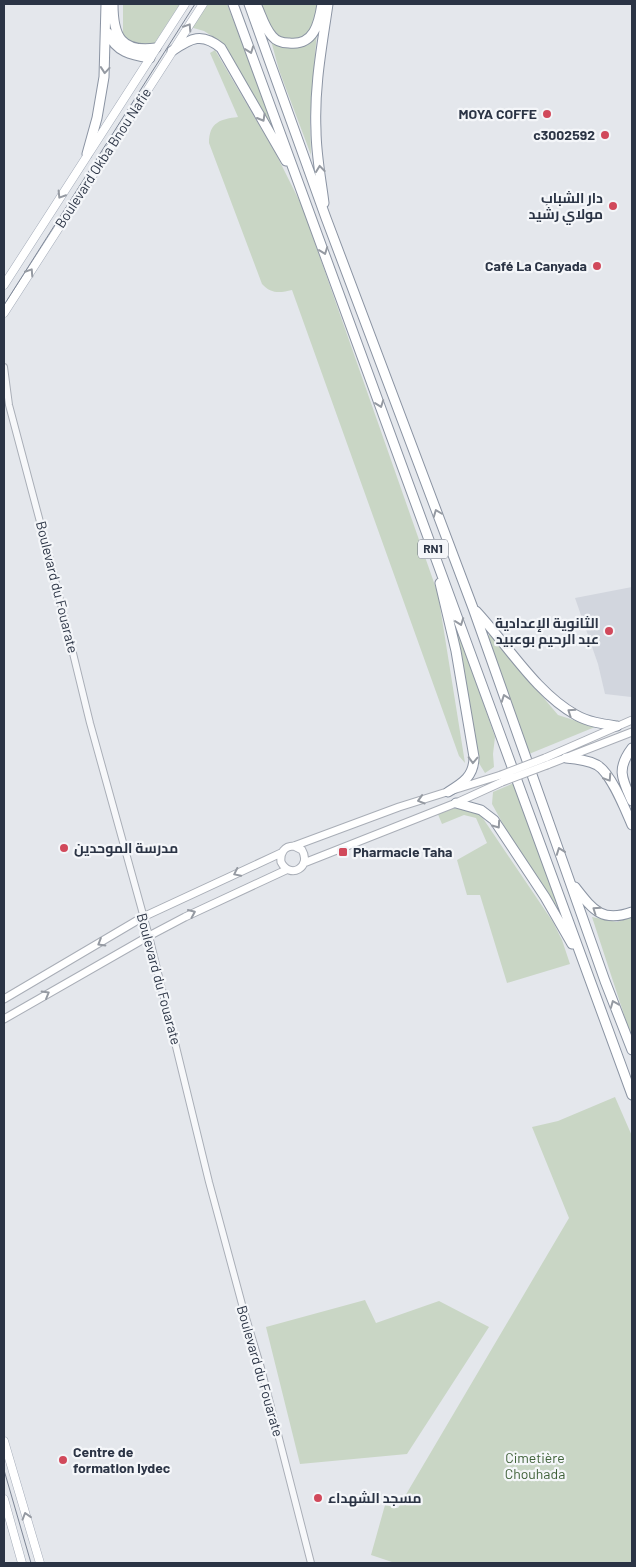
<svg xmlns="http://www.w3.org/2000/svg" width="636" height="1567" viewBox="0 0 636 1567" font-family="Barlow,Cairo,sans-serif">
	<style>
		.built { fill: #d2d6de }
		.green { fill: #c9d6c5 }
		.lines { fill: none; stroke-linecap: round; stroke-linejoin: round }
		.tertiary-casing { stroke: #a9aeb7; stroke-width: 8 }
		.secondary-casing { stroke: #a9aeb7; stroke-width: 9 }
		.primary-casing { stroke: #a3abb8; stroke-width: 9 }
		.trunk-casing { stroke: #8b94a3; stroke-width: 11 }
		.tertiary { stroke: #f7f8fa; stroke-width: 6 }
		.secondary { stroke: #fff; stroke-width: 7 }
		.primary { stroke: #fff; stroke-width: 8 }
		.trunk { stroke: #fff; stroke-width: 9 }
		.tram { stroke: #7d8696; stroke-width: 1 }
		.secondary-bridge-casing { stroke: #a9aeb7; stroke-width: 9; stroke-linecap: butt }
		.secondary-bridge { stroke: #fff; stroke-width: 7 }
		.oneway { stroke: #959aa2 }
		.poi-dot { fill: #d1495b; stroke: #f4f6f9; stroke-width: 2 }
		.labels { text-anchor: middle; stroke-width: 4.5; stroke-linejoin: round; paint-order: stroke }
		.shield { fill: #f4f6f9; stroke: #676e7b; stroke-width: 1 }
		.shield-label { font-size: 12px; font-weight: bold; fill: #2b3445 }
		.poi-label { font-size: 14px; font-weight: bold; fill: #2b3445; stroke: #f4f6f9; text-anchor: end }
		.street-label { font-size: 14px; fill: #2b3445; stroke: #f4f6f9 }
		.park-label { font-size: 14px; fill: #3f6138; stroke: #f4f6f9 }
	</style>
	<rect width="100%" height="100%" fill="#e4e7ec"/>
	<path class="built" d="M632 587V697H631L605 694 598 664 575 598Z"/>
	<path class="green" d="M123 4H180L152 47 139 49 123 40Z
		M205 4H227L278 134 268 121 224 44 204 31 190 27Z
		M261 4H319L310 121 311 155 279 70Z
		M215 50 275 152 302 206 438 594 465 763 459 756 292 290C280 293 271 294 262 284L209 143C209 122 221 119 238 117L210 53Z
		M455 621 495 737 493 754 494 767 485 773 477 760Z
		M490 634 558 715 595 727 529 754 487 637Z
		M514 783 559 910 512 840 492 804 493 792Z
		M450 808 470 810 480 814 553 922 562 940 570 964 507 983 480 895H467L457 860 487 843 476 818 464 815 442 824 437 812Z
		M592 917 617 922 632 917V1039Z
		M615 1097 632 1136V1563H395L371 1555 385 1505 398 1508 569 1218 532 1127 558 1121Z
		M365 1300 376 1323 439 1301 489 1327 407 1454 300 1464 266 1327Z"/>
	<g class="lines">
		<defs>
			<path id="tertiary" d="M4 367 9 405 52 567 90 723 149 936 209 1182 243 1308 261 1368 311 1563"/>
			<path id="secondary" d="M545 758 632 720
				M547 765 632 732
				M294 846 302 850C312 867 290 880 281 862 280 853 284 846 294 846L399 807 501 775
				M304 863 456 803 502 782
				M4 999 143 917 281 853
				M4 1019 149 936 185 917 286 870"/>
			<path id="primary" d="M4 285 185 4
				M4 313 203 4
				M4 1441 40 1563
				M4 1499 22 1563"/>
			<path id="trunk" d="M113 4C113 36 121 53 156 48
				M233 4 632 1095
				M249 4 326 218 473 608 605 981 632 1050
				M256 4C261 14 264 27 272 36 276 41 282 43 289 43 314 46 319 23 322 4
				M108 33C116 52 131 55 150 58
				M172 51C191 38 202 32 221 48L286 161
				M87 154 97 118 104 77 106 4
				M324 203C321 179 316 154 316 130 314 87 322 46 328 4
				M440 583 456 651 474 757C474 776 463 783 448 792
				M476 611C507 644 536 693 576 715 588 722 603 724 617 726
				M632 748C616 769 622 779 632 801
				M566 758C577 759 587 760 597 765 611 773 625 809 632 825
				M456 803 481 810 494 820 545 897 572 944
				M575 887C593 910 602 923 632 912"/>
		</defs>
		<use href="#tertiary" class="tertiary-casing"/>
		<use href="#secondary" class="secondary-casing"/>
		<use href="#primary" class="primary-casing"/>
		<use href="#trunk" class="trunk-casing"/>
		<use href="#tertiary" class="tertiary"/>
		<use href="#secondary" class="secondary"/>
		<use href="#primary" class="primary"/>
		<use href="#trunk" class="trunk"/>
		<path class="tram" d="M4 305 195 4
			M4 1470 31 1563"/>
		<defs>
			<path id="secondary-bridge" d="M501 775 545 758
				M502 782 547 765"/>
		</defs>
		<use href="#secondary-bridge" class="secondary-bridge-casing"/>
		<use href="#secondary-bridge" class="secondary-bridge"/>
	</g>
	<defs><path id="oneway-chevron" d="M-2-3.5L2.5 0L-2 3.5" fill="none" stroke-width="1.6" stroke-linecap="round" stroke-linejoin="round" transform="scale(1.25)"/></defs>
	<g class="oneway">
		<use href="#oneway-chevron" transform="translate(188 27) rotate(-57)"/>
		<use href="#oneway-chevron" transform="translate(250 50) rotate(70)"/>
		<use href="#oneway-chevron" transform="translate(105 70) rotate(95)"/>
		<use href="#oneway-chevron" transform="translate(262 118) rotate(60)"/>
		<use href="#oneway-chevron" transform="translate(320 169) rotate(-97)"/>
		<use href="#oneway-chevron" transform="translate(61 195) rotate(122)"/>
		<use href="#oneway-chevron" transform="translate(324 251) rotate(70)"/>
		<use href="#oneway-chevron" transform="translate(30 272) rotate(-57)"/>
		<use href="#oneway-chevron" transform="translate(380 404) rotate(70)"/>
		<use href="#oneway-chevron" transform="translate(437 513) rotate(-111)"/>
		<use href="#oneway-chevron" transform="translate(460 622) rotate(70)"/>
		<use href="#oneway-chevron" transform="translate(505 698) rotate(-110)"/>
		<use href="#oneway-chevron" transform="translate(571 712) rotate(-146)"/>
		<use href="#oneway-chevron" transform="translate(473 760) rotate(92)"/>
		<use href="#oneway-chevron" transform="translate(608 778) rotate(57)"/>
		<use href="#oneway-chevron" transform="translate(421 800) rotate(163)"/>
		<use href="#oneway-chevron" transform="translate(497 825) rotate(55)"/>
		<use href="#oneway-chevron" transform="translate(560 851) rotate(-110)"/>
		<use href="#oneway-chevron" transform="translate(237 873) rotate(154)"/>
		<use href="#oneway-chevron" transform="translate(596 910) rotate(-145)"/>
		<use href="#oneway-chevron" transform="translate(192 913) rotate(-24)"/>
		<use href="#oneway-chevron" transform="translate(101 943) rotate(149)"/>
		<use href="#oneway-chevron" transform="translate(46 994) rotate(-30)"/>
		<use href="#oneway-chevron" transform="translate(614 1004) rotate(-112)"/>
		<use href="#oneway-chevron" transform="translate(26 1516) rotate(-107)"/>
	</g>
	<g class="poi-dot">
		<circle cx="547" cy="114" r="5"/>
		<circle cx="605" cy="135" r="5"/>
		<circle cx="613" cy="206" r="5"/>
		<circle cx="597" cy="266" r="5"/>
		<circle cx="609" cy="631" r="5"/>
		<circle cx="64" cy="848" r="5"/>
		<rect x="338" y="847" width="10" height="10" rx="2.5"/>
		<circle cx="63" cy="1460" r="5"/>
		<circle cx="318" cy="1498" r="5"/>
	</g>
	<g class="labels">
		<rect class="shield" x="418" y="539.5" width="30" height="19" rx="4"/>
		<g class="shield-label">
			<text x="433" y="553">RN1</text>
		</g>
		<g class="poi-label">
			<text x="537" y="119">MOYA COFFE</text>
			<text x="595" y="140">c3002592</text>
			<text x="603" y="203">دار الشباب<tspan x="603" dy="16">مولاي رشيد</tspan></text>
			<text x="587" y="271">Café La Canyada</text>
			<text x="599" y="628">الثانوية الإعدادية<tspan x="599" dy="16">عبد الرحيم بوعبيد</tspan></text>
			<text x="74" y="853" text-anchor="start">مدرسة الموحدين</text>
			<text x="353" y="857" text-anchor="start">Pharmacie Taha</text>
			<text x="73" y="1457" text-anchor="start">Centre de<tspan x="73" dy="16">formation lydec</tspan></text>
			<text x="328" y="1503" text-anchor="start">مسجد الشهداء</text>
		</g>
		<g class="street-label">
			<text transform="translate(103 158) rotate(-57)" y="5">Boulevard Okba Bnou Nafie</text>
			<text transform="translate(57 587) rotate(76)" y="5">Boulevard du Fouarate</text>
			<text transform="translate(159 979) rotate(75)" y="5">Boulevard du Fouarate</text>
			<text transform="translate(260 1371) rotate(74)" y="5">Boulevard du Fouarate</text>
		</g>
		<g class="park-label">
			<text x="535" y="1463">Cimetière<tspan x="535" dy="16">Chouhada</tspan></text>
		</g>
	</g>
	<rect width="636" height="1567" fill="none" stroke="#2b3445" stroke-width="10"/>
</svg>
